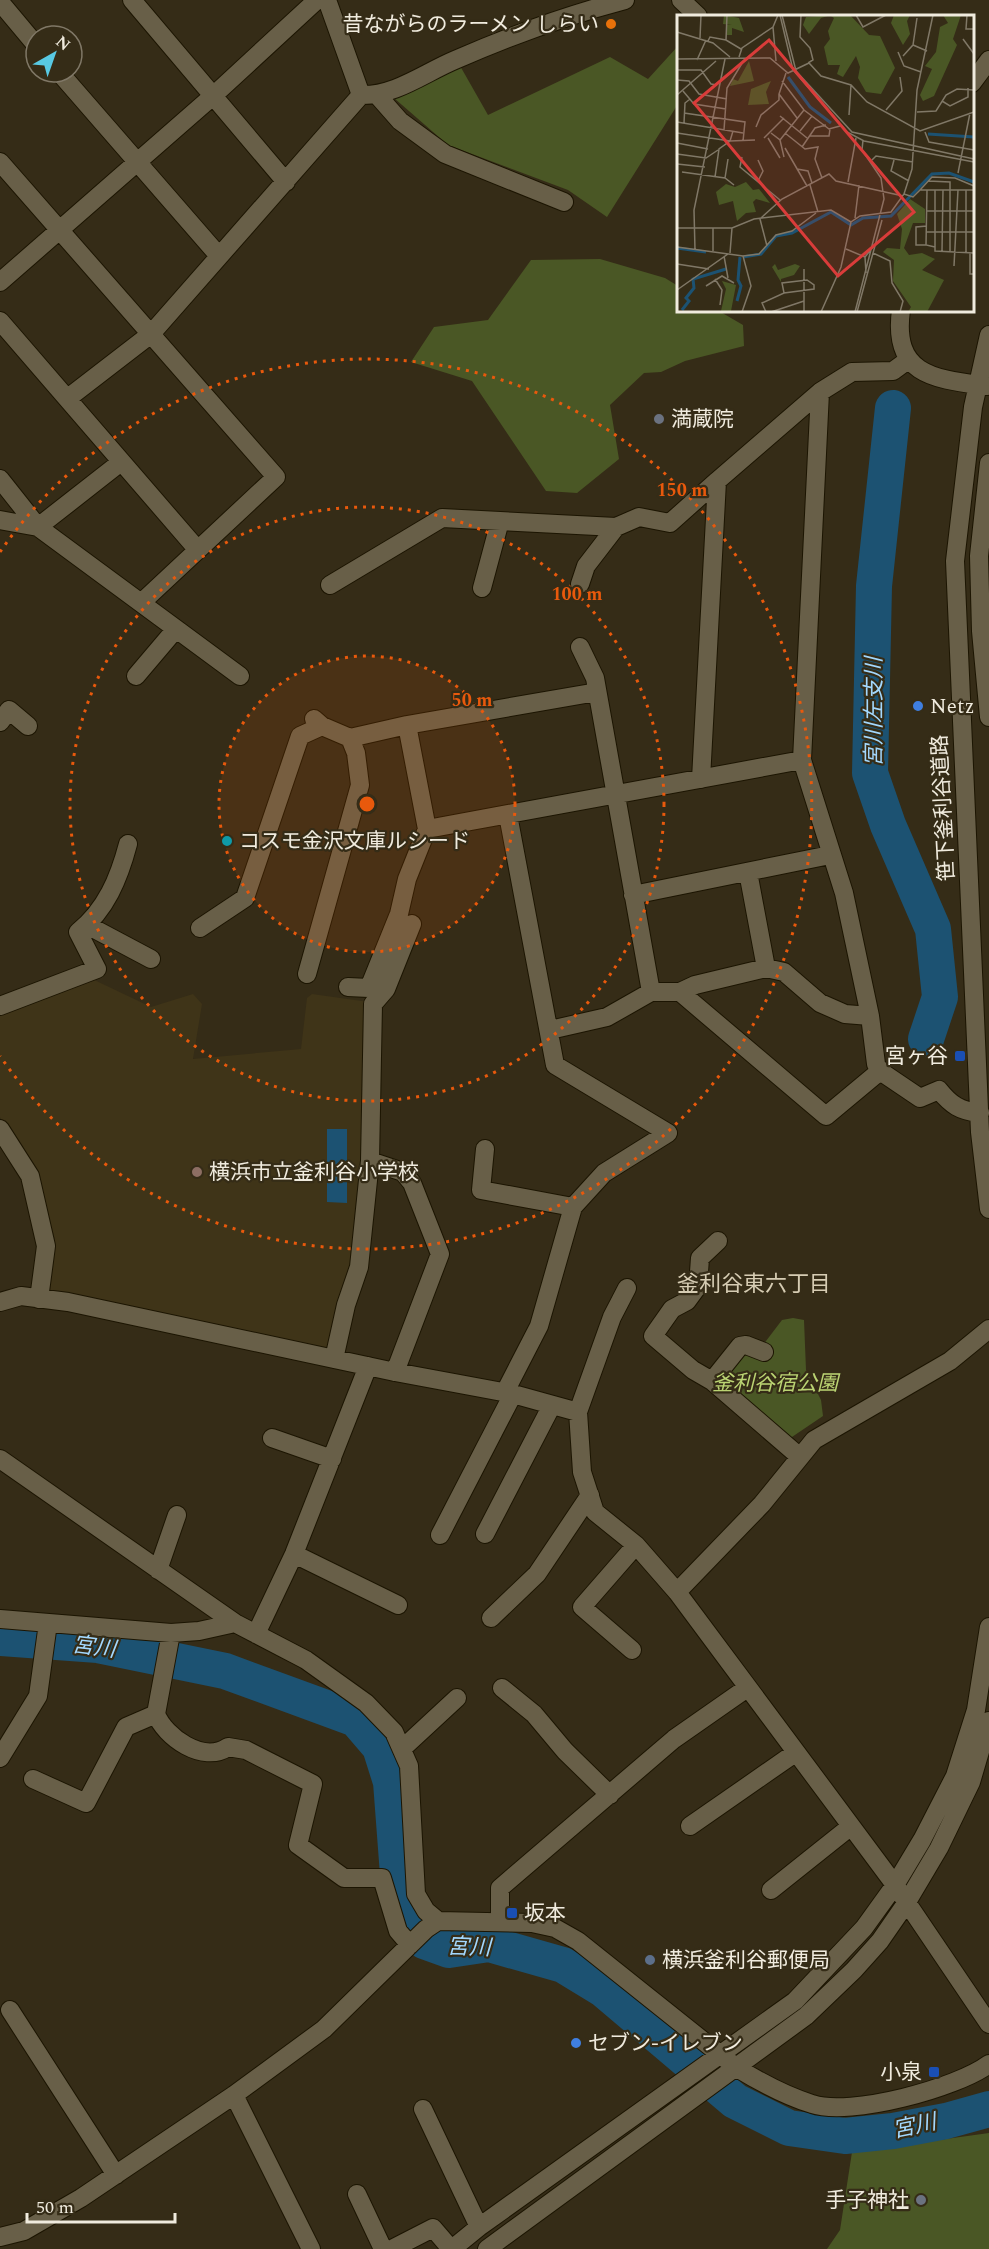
<svg xmlns="http://www.w3.org/2000/svg" width="989" height="2249" viewBox="0 0 989 2249" font-family="Spectral,'Noto Sans JP',serif">
	<style>
		.built { fill: #3f3418 }
		.green { fill: #4a5725 }
		.water { fill: #1c5272 }
		.lines { fill: none; stroke-linecap: round; stroke-linejoin: round }
		.river { stroke: #1c5272; stroke-width: 36 }
		.minor-casing { stroke: #1c1502; stroke-width: 20 }
		.minor { stroke: #685f48; stroke-width: 18 }
		.ring { fill: none; stroke: #e8590c; stroke-width: 3; stroke-dasharray: 3 6 }
		.food-dot { fill: #e8710a; stroke: #352c17; stroke-width: 2 }
		.worship-dot { fill: #6b7280; stroke: #352c17; stroke-width: 2 }
		.shop-dot { fill: #3f7fe0; stroke: #352c17; stroke-width: 2 }
		.culture-dot { fill: #0f9aa8; stroke: #352c17; stroke-width: 2 }
		.transit-dot { fill: #1a4fb4; stroke: #352c17; stroke-width: 2 }
		.education-dot { fill: #8d6e63; stroke: #352c17; stroke-width: 2 }
		.service-dot { fill: #5c6f8a; stroke: #352c17; stroke-width: 2 }
		.labels { text-anchor: middle; stroke-width: 4.5; stroke-linejoin: round; paint-order: stroke }
		.poi-label { font-size: 21px; fill: #f0ebde; stroke: #352c17; text-anchor: start }
		.street-label { font-size: 21px; fill: #f0ebde; stroke: #352c17 }
		.park-label { font-size: 21px; font-style: italic; fill: #bbd473; stroke: #352c17 }
		.water-label { font-size: 22px; font-style: italic; fill: #a3d8fe; stroke: #352c17 }
		.neighbourhood-label { font-size: 22px; fill: #d6ccb3; stroke: #352c17 }
		.inset-river { fill: none; stroke: #1c5272; stroke-width: 3 }
		.inset-road { fill: none; stroke: #807867; stroke-width: 1.5 }
		.view { fill: #d93c3a; fill-opacity: 0.15; stroke: #d93c3a; stroke-width: 3 }
		.inset-edge { fill: none; stroke: #f0ebde; stroke-width: 3 }
		.centre { fill: #e8590c; stroke: #352c17; stroke-width: 3 }
		.ring-label { font-size: 18px; text-anchor: middle; font-weight: bold; fill: #e8590c; stroke: #352c17; stroke-width: 4.5; stroke-linejoin: round; paint-order: stroke }
	</style>
	<rect width="100%" height="100%" fill="#352c17"/>
	<path class="built" d="M88 977 151 1007 193 994 202 1004 193 1059 301 1049 307 998 312 994 369 1002 356 1248 330 1349 46 1292 55 1240 41 1186 0 1117V1010Z"/>
	<path class="green" d="M678 46V104L607 217 568 190 448 145 394 98 459 64 488 115 610 57 648 79Z
		M600 259 665 278 678 286V310L719 311 743 325 744 346 685 361 661 372 644 373 610 405 619 459 577 493 546 491 472 381 411 362 434 327 488 320 531 260Z
		M793 1318 804 1320 806 1370 821 1400 823 1416 789 1439 722 1381 743 1354H756L782 1320Z
		M989 2133V2249H827L840 2230 852 2152Z"/>
	<path class="water" d="M327 1129H347V1203L327 1202Z"/>
	<g class="lines">
		<path class="river" d="M893 408 874 586 870 773 888 825 933 929 940 997 926 1039
			M0 1638 98 1645 225 1671 356 1719 380 1747 391 1782 399 1888 407 1916 424 1941 449 1950 489 1944 563 1965 604 1990 735 2101 789 2128 845 2136 893 2131 946 2121 989 2109"/>
		<defs>
			<path id="minor" d="M132 0 286 182
				M327 0 361 95
				M681 0 698 16
				M0 2 36 45
				M59 72 219 256
				M972 83 989 60
				M361 95C395 96 424 73 455 60 512 35 564 16 625 0
				M378 96 400 121 445 154 564 202
				M0 162 276 477 141 603
				M0 282 214 95 317 0
				M901 310C892 376 935 379 987 386
				M0 321 197 549
				M989 335 973 407 955 561 980 1132 989 1209
				M820 392 802 760 844 893 870 1016 876 1064 880 1071 920 1098 939 1090C951 1105 960 1111 980 1113
				M68 398 151 334 361 95
				M989 463 979 556 981 631 989 717
				M0 479 38 527 240 676
				M0 520 38 527 121 462
				M580 584 586 566 616 527
				M330 585 442 518 616 527 639 517 670 523 717 481
				M482 588 500 521
				M580 647 595 678 651 992
				M136 676 175 630
				M314 719 322 726 350 738 407 725 597 692
				M0 722 9 710 28 726
				M701 779 717 481 820 392 852 372 893 371 908 360
				M427 829 802 760
				M748 872 766 968
				M633 895 830 855
				M87 925 151 959
				M200 928 245 898 300 736 322 726
				M307 974 360 785 356 753 350 738
				M348 987 369 988 399 914 407 879 427 829 407 725
				M680 992 826 1116 880 1071
				M0 1006 97 969 78 932C106 910 119 878 128 844
				M550 1030 607 1017 651 992H680L695 985 766 968 784 972 820 1003 845 1014 870 1016
				M0 1129 30 1176 46 1246 39 1299
				M485 1149 481 1190 573 1207
				M370 1161 403 1172 412 1183 440 1254 395 1372
				M0 1302 21 1296 68 1302 395 1372 513 1394 578 1412 582 1472 595 1512 636 1545 677 1592 895 1885 989 2024
				M764 1352 746 1345 740 1346 712 1381 800 1457
				M334 1359 346 1305 359 1267 370 1161 373 1004 386 989 412 924
				M712 1381 693 1370 653 1336 672 1309 687 1301 698 1286 700 1258 718 1241
				M505 1392 539 1326 573 1207 604 1173 668 1133 555 1065 508 815
				M578 1412 612 1317 627 1288
				M272 1438 332 1459
				M0 1459 235 1623 306 1660 366 1703 394 1732 409 1766 416 1894 426 1911 438 1921
				M485 1534 552 1405
				M440 1535 513 1394
				M294 1554 398 1605
				M158 1570 177 1515
				M677 1592 762 1504 814 1440 950 1361 989 1329
				M491 1618 537 1574 590 1495
				M0 1619 171 1633 199 1631 235 1623
				M256 1634 294 1554 368 1366
				M632 1650 582 1607 636 1545
				M502 1688 534 1714 565 1751 610 1795
				M156 1714 171 1633
				M403 1748 457 1698
				M0 1758 38 1696 48 1623
				M33 1779 86 1803 126 1727 156 1714C165 1737 203 1764 228 1747L246 1750 313 1784 298 1845 344 1878H382L398 1931 410 1945
				M690 1826 795 1753
				M771 1890 850 1827
				M500 1921V1888L674 1739 747 1688
				M10 2010 116 2175
				M234 2095 311 2249
				M423 2109 479 2227
				M357 2194 383 2249
				M0 2237 24 2231 81 2198 234 2095 324 2029 426 1929 438 1921 532 1923 555 1928 578 1941 737 2068C760 2082 786 2096 812 2104 850 2117 957 2088 989 2064
				M392 2249 433 2228 451 2249
				M452 2249 479 2227 795 2001 864 1928 895 1885 922 1840 955 1776 976 1710 989 1627
				M487 2249 806 2016 854 1970 880 1941 907 1902 939 1848 971 1782 989 1721"/>
		</defs>
		<use href="#minor" class="minor-casing"/>
		<use href="#minor" class="minor"/>
	</g>
	<circle cx="367" cy="804" r="148" fill="#e8590c" fill-opacity=".12"/>
	<g class="ring">
		<circle cx="367" cy="804" r="148"/>
		<circle cx="367" cy="804" r="297"/>
		<path d="M0 552A445 445 0 1 1 0 1056"/>
	</g>
	<circle class="food-dot" cx="611" cy="24" r="6"/>
	<g class="worship-dot">
		<circle cx="659" cy="419" r="6"/>
		<circle cx="921" cy="2200" r="6"/>
	</g>
	<g class="shop-dot">
		<circle cx="918" cy="706" r="6"/>
		<circle cx="576" cy="2043" r="6"/>
	</g>
	<circle class="culture-dot" cx="227" cy="841" r="6"/>
	<g class="transit-dot">
		<rect x="954" y="1050" width="12" height="12" rx="3"/>
		<rect x="506" y="1907" width="12" height="12" rx="3"/>
		<rect x="928" y="2066" width="12" height="12" rx="3"/>
	</g>
	<circle class="education-dot" cx="197" cy="1172" r="6"/>
	<circle class="service-dot" cx="650" cy="1960" r="6"/>
	<g class="labels">
		<g class="poi-label">
			<text x="599" y="31" text-anchor="end">昔ながらのラーメン しらい</text>
			<text x="671" y="426">満蔵院</text>
			<text x="930" y="713">Netz</text>
			<text x="239" y="848">コスモ金沢文庫ルシード</text>
			<text x="948" y="1063" text-anchor="end">宮ヶ谷</text>
			<text x="209" y="1179">横浜市立釜利谷小学校</text>
			<text x="524" y="1920">坂本</text>
			<text x="662" y="1967">横浜釜利谷郵便局</text>
			<text x="588" y="2050">セブン-イレブン</text>
			<text x="922" y="2079" text-anchor="end">小泉</text>
			<text x="909" y="2207" text-anchor="end">手子神社</text>
		</g>
		<g class="street-label">
			<text transform="translate(943 808) rotate(-93)" y="7">笹下釜利谷道路</text>
		</g>
		<g class="park-label">
			<text x="775" y="1390">釜利谷宿公園</text>
		</g>
		<g class="water-label">
			<text transform="translate(873 712) rotate(-90)" y="8">宮川左支川</text>
			<text transform="translate(94 1646) rotate(7)" y="8">宮川</text>
			<text transform="translate(469 1946) rotate(2)" y="8">宮川</text>
			<text transform="translate(914 2125) rotate(-12)" y="8">宮川</text>
		</g>
		<g class="neighbourhood-label">
			<text x="754" y="1291">釜利谷東六丁目</text>
		</g>
	</g>
	<g transform="translate(677 15)">
		<rect width="297" height="297" fill="#352c17"/>
		<path d="M47 0 62 3 67 17 55 13V20H50L49 10H55L46 9ZM154 0 144 3 132 19 126 10 129 2ZM173 0 192 20 203 21 218 53 204 79 189 77 181 63 183 52 179 41 166 62 160 59 163 50H151L147 32 153 24 151 16 157 3 154 1ZM217 0H233L230 6 233 19 226 30 214 8ZM266 0H284L276 24 280 30 257 81 246 86 243 80 255 54 248 51 259 37 263 12 271 8ZM72 46 77 66 53 71 56 64 61 66ZM94 66 89 77 92 89 71 90 74 74ZM69 167 76 175 82 174 93 188 79 184 76 187 79 197 69 198 60 206 56 186 42 190 39 177 49 169 58 172ZM233 184 248 194V208H236L227 233 232 240 245 238 258 244 245 255 267 265 250 297H231L234 292 216 266 217 245 206 237 210 233 223 234 225 214 220 199ZM98 249 101 255 118 249 123 251 117 260 104 264V267L95 252ZM45 266 59 270 54 296H44L49 274Z" fill="#4a5725"/>
		<path class="inset-river" d="M111 62 133 92 154 108M251 119 297 122M0 233 29 237M66 242 84 239 99 221 115 218 154 197 174 210 186 203 214 201 255 159 272 158 297 167M60 286 64 271 61 265 63 242M5 295 12 286 9 283 17 273 16 264 49 254"/>
		<path class="inset-road" d="M103 0 116 55 170 117 187 126 297 147M105 0 119 56 175 117 297 144M124 0 123 22 133 33 136 45 131 48M179 0 186 12 209 0M290 0 289 14H297M96 12 99 46M0 17 36 28 53 42M23 23 24 0M286 24 297 39M49 25 50 0M31 26 33 22 49 25 64 34M236 30 240 3M221 37 227 51 244 57M226 41 236 30 250 36M62 42 65 33 96 12 101 0M0 44 93 43 111 58 132 48 144 61 174 70 190 87 243 116 297 97M20 45 29 25M0 55H24L34 69 40 70M109 58 102 79 120 103M0 65 12 66 22 79 50 84M105 66 127 95 152 114 163 111M6 76 17 89 49 94M0 80 39 46M265 86 273 91 291 82V73M209 95 225 76 223 62M240 97 259 96 269 80 280 74 297 75M7 98 68 107 66 126M172 100 174 70M103 101 130 123M0 107 66 118M7 108 8 88 13 84M79 112 84 100 102 85V79M47 115 50 73 67 45M123 116 135 101M248 117 252 127 297 135M0 118 53 126 78 125M94 118 103 125 107 142M108 118 128 134 141 132 138 144 145 163M133 121H152L153 114M87 123 107 103M91 123 103 143M103 125 127 95M0 128 31 134M125 132 138 113 149 110M108 133 130 171M0 139 29 143 41 135M65 142 63 152 103 185M81 145 86 156 81 166M195 145 199 141 236 147M217 145 214 156 232 166M0 149 28 152M120 154 131 156 135 168M5 157 48 163 57 170M281 158 293 98M0 160V203M38 162 42 134 53 126 56 116M48 163 51 144M251 166 273 167V236M171 167 179 123M133 170 141 197M243 175 255 162 278 163 297 171M250 175 249 230 258 232M258 175V236L297 238M227 179 236 182 243 175H297M250 196H297M84 203 105 184 152 159 159 166 226 181M178 203 182 170M83 204 90 231M0 213H55L77 204 154 195 174 207M36 213V236M249 217H297M249 230H239V212L250 211M0 232 66 241 82 239 99 220 115 216 139 198M169 234 188 242M18 235 17 195 48 44M265 236 266 175M53 238 55 213M196 238 213 246 215 268 226 286 223 297M289 238V175M293 238V259H297M47 241 51 263M0 249 32 254M277 251 281 175M189 258 188 242 196 232M38 264 45 275 43 290M29 271 45 261 57 268M0 275 51 239M65 297 74 271 66 241M89 297 85 288 107 278 137 274V270L130 265 105 268 107 278M94 297 127 286M127 297V254M144 297 164 252 174 207 183 201 214 197 227 179 235 154 240 75 256 0M178 297 207 184 204 163 185 135 186 125M180 297 205 205"/>
		<path class="view" d="M92 25 237 197 161 261 17 88Z"/>
		<rect width="297" height="297" class="inset-edge"/>
	</g>
	<circle cx="367" cy="804" r="9" class="centre"/>
	<g class="ring-label">
		<text x="682" y="496">150 m</text>
		<text x="577" y="600">100 m</text>
		<text x="472" y="706">50 m</text>
	</g>
	<g transform="translate(54 54) rotate(40)"><circle r="28" fill="#352c17" stroke="#807867" stroke-width="1.5"/>
	<path d="M0-4.5L10 22L0 15L-10 22Z" fill="#58c9e3"/>
	<text y="-9" font-size="16" font-weight="bold" text-anchor="middle" fill="#f0ebde">N</text>
	</g>
	<path d="M27 2213v9h148v-9" fill="none" stroke="#f0ebde" stroke-width="3"/>
	<text x="36" y="2213" font-size="18" fill="#f0ebde" stroke="#352c17" stroke-width="4.5" paint-order="stroke">50 m</text>
</svg>
